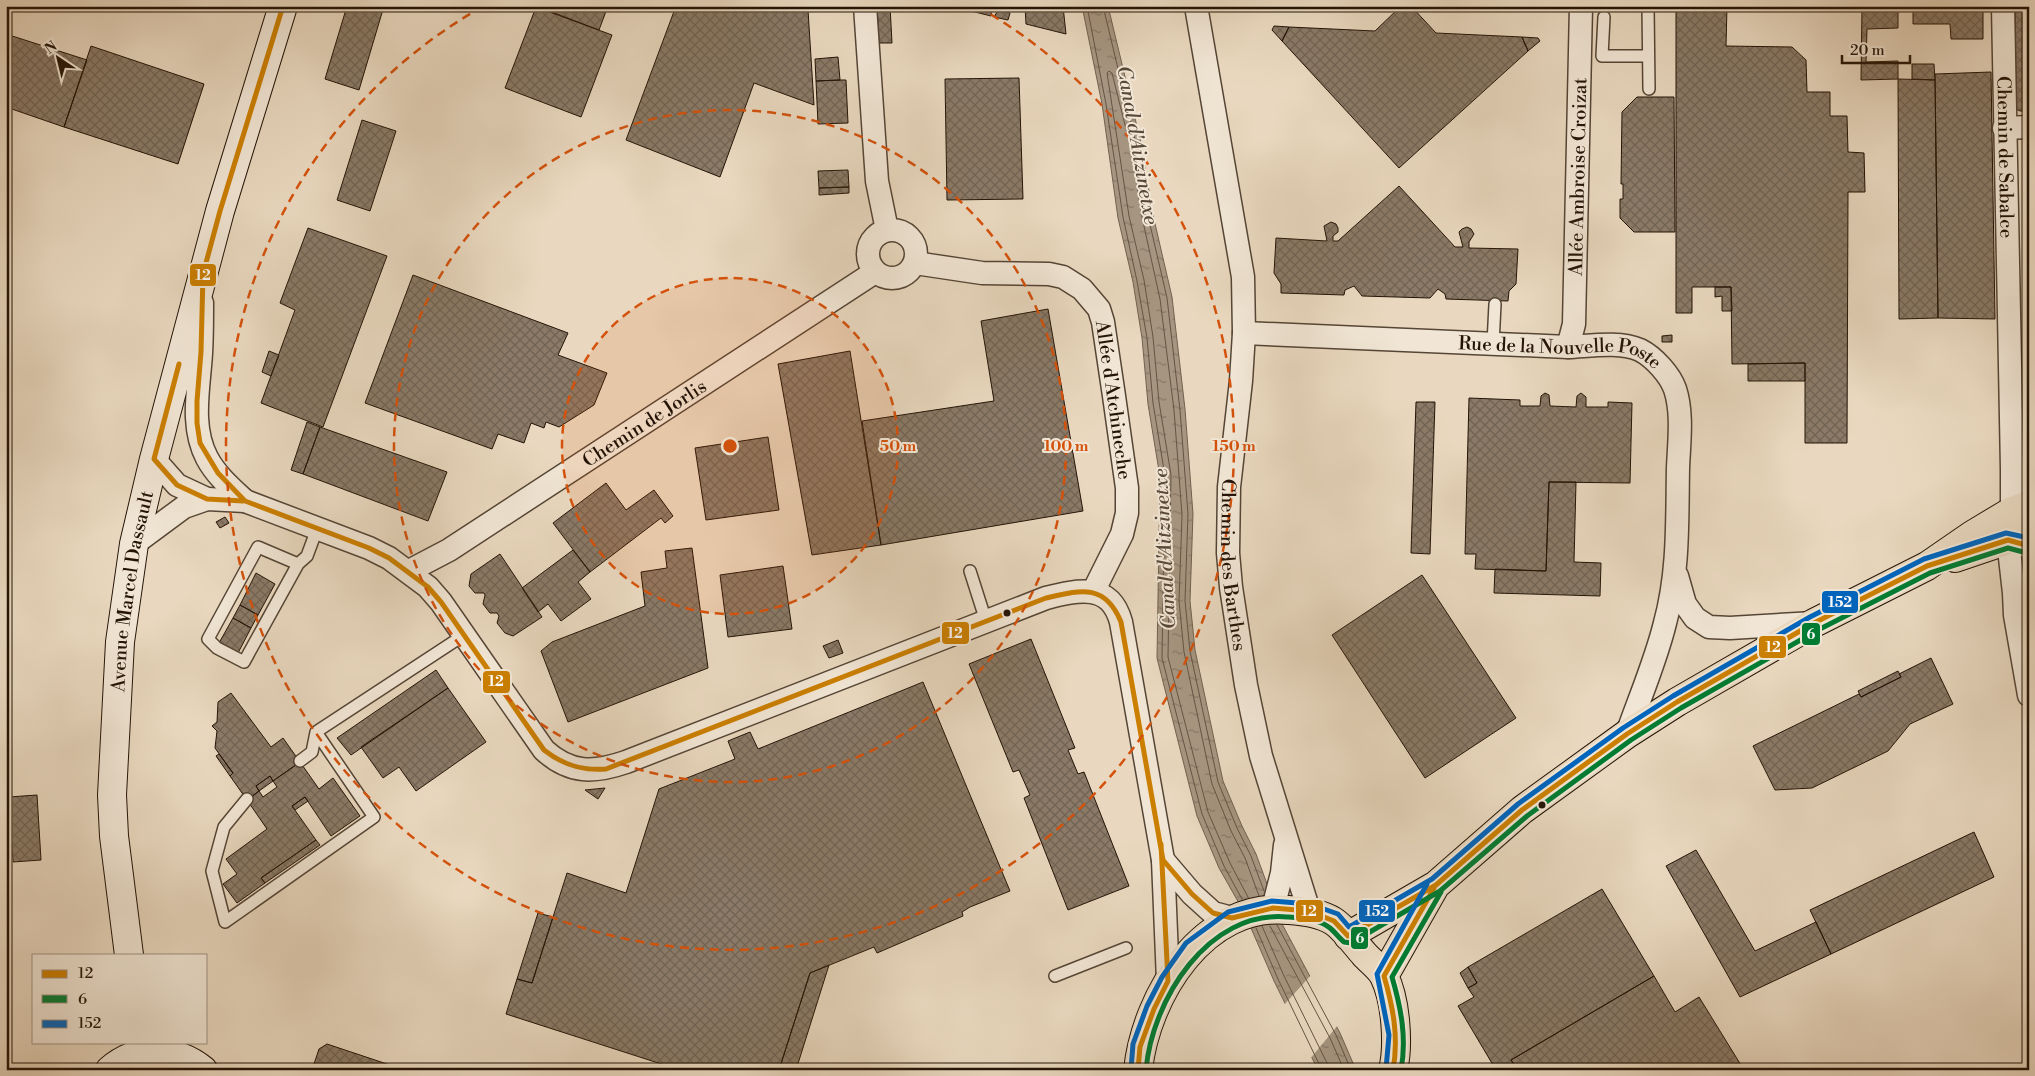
<svg xmlns="http://www.w3.org/2000/svg" width="2035" height="1076" viewBox="0 0 2035 1076" font-family="'Libre Bodoni',serif">
	<style>
		.water { fill: url(#water-ripples); stroke: #726150 }
		.pier { fill: #e9d8bf }
		.lines { fill: none; stroke-linecap: round; stroke-linejoin: round }
		.shore { stroke: #655444; stroke-width: 1 }
		.building { fill: url(#building-cross-hatch); stroke: #241407 }
		.lane-casing { stroke: #554535; stroke-width: 14 }
		.street-casing { stroke: #554535; stroke-width: 25 }
		.secondary-casing { stroke: #241407; stroke-width: 30 }
		.primary-casing { stroke: #241407; stroke-width: 30 }
		.lane { stroke: #f1e6d5; stroke-width: 11 }
		.street { stroke: #f1e6d5; stroke-width: 22 }
		.secondary { stroke: #f1e6d5; stroke-width: 28 }
		.primary { stroke: #e9d8bf; stroke-width: 28 }
		.bus-1-casing { stroke: #f1e6d5; stroke-width: 9 }
		.bus-2-casing { stroke: #f1e6d5; stroke-width: 9 }
		.bus-3-casing { stroke: #f1e6d5; stroke-width: 9 }
		.bus-1 { stroke: #cb7f01; stroke-width: 5 }
		.bus-2 { stroke: #007c32; stroke-width: 5 }
		.bus-3 { stroke: #0065bd; stroke-width: 5 }
		.ring { fill: none; stroke: #d4520c; stroke-width: 2.5; stroke-dasharray: 9 6 }
		.bus-dot { fill: #241407; stroke: #f1e6d5; stroke-width: 2 }
		.labels { text-anchor: middle; stroke-width: 4; stroke-linejoin: round; paint-order: stroke }
		.street-label { font-size: 19px; fill: #241407; stroke: #f1e6d5 }
		.water-label { font-size: 20px; font-style: italic; fill: #584837; stroke: #f1e6d5 }
		.centre { fill: #d4520c; stroke: #f1e6d5; stroke-width: 2.5 }
		.ring-label { font-size: 15px; text-anchor: middle; font-weight: bold; fill: #d4520c; stroke: #f1e6d5; stroke-width: 4; stroke-linejoin: round; paint-order: stroke }
		.line-badge { stroke: #f1e6d5; stroke-width: 2 }
		.badge-label { font-size: 14px; text-anchor: middle; font-weight: bold; fill: #fff }
	</style>
	<defs>
		<pattern id="water-ripples" width="26" height="14" patternUnits="userSpaceOnUse" patternTransform="scale(1.25)"><rect width="26" height="14" fill="#a69580"/><path d="M2 4q2-2 4 0t4 0M15 11q2-2 4 0t4 0" fill="none" stroke="#877867"/></pattern>
		<pattern id="building-cross-hatch" width="8" height="8" patternUnits="userSpaceOnUse" patternTransform="scale(1.25)"><rect width="8" height="8" fill="#8a7a67"/><path d="M0 0l8 8M0 8l8-8" fill="none" stroke="#716353"/></pattern>
	</defs>
	<rect width="100%" height="100%" fill="#e9d8bf"/>
	<filter id="stains"><feTurbulence type="fractalNoise" baseFrequency=".004" numOctaves="4"/><feColorMatrix values="0 0 0 0 .2 0 0 0 0 .09 0 0 0 0 .02 0 0 0 .5 -.17"/></filter>
	<radialGradient id="worn" r=".72"><stop offset=".6" stop-color="#630" stop-opacity="0"/><stop offset="1" stop-color="#630" stop-opacity=".3"/></radialGradient>
	<path class="water" d="M1082 6H1108L1141 143 1153 215 1172 297 1185 409 1193 514 1190 601 1195 650 1223 781 1242 826 1256 854 1281 922 1340 1033 1356 1070H1318L1274 981 1244 912 1219 868 1197 816 1157 658 1160 477 1148 404 1142 338 1133 282 1118 218 1102 104Z"/>
	<path class="pier" d="M1312 974 1338 1025 1310 1059 1283 1006Z"/>
	<g class="lines">
		<path class="shore" d="M1087 6 1106 104 1123 217 1137 281 1147 338 1153 403 1165 476 1162 658 1202 814 1224 866 1243 901
			M1103 6 1136 144 1148 216 1167 298 1180 410 1188 514 1185 601 1190 651 1218 782 1237 828 1251 856 1264 891
			M1249 899 1230 863 1208 812 1168 657 1171 475 1159 402 1153 337 1144 280 1129 216 1107 73 1109 71 1112 73 1130 145 1142 217 1160 299 1174 410 1182 515 1179 601 1184 652 1212 784 1231 831 1245 858 1259 896
			M1277 925 1336 1035 1351 1070
			M1262 926 1284 976 1327 1063 1328 1070
			M1270 926 1330 1038 1344 1070
			M1256 928 1278 979 1322 1070"/>
	</g>
	<path class="building" d="M347 6H384L359 90 325 79Z
		M536 6H608L599 30Z
		M676 6H799L808 10 814 105 754 83 720 177 626 140Z
		M877 6H890L892 43H879Z
		M971 6H992L991 16 971 11Z
		M1025 6H1063L1066 34 1026 24Z
		M1401 6H1411L1436 33 1522 37 1528 51 1399 168 1282 41 1289 27 1375 31Z
		M1676 6H1727L1726 46 1792 47 1806 60 1807 92H1830V116H1847L1848 152 1864 153 1865 192H1848L1847 443H1805V363L1732 364 1731 287H1692V313H1676Z
		M1862 6H1898V28L1867 29 1866 62 1898 61V79L1861 80Z
		M1913 6H1983V39H1951L1950 24H1913Z
		M2015 6H2029V111H2020L2016 109Z
		M536 7 612 35 581 117 505 88Z
		M999 9 1010 13 1008 20 994 17Z
		M1274 26 1289 27 1282 41 1272 30Z
		M6 34 87 60 64 127 6 107Z
		M1522 37 1538 38 1540 41 1528 51Z
		M91 46 204 84 178 164 64 127Z
		M838 57 840 80 816 81 815 59Z
		M1912 64H1934L1935 80 1912 79Z
		M1991 72 1995 319 1938 318 1935 74Z
		M1019 78 1023 199 947 200 945 79Z
		M1898 79 1935 80 1938 318 1899 319Z
		M840 80H846L848 123 818 124 816 81Z
		M1637 97H1674L1675 232H1634L1620 218V199H1623V184H1621L1622 112Z
		M362 120 396 131 370 211 337 200Z
		M848 170 849 187 819 188 818 171Z
		M1399 186 1455 247H1463L1459 232 1462 229 1467 227 1471 229 1474 234 1469 242V248L1518 249 1516 284 1509 291 1508 301 1446 299 1445 294 1438 289 1430 298 1362 296 1354 286 1345 290 1344 295 1281 293V284L1274 273 1276 238 1327 241 1324 226 1331 222 1336 224 1338 228V232L1333 236V241H1338Z
		M849 187V193L819 195V188Z
		M308 228 387 256 323 427 261 403 295 310 280 303Z
		M413 275 568 333 558 355 607 373 594 405 559 427 546 422 544 428 531 423 524 443 498 434 492 449 365 403Z
		M1715 287H1731L1732 311H1722V296L1715 297Z
		M1048 309 1083 511 881 545 862 421 994 401 981 321Z
		M1672 335V342H1662V336Z
		M269 351 279 355 271 376 262 372Z
		M850 351 881 545 812 555 778 364Z
		M1805 363V381H1748V364Z
		M1545 393 1549 395 1550 406 1576 407 1577 396 1581 393 1586 397V407H1608V402L1632 403 1630 483 1549 482 1546 571 1475 569 1476 554H1465L1469 398 1520 400V406H1540L1541 396Z
		M1416 402H1435L1430 554 1411 553Z
		M307 422 320 427 303 474 291 470Z
		M320 427 447 472 428 521 303 474Z
		M768 437 779 510 706 520 695 448Z
		M1549 482H1576L1574 562 1601 563 1600 596 1494 593 1495 569 1546 571Z
		M606 483 626 510 654 490 673 516 665 523 661 518 590 572 553 523Z
		M225 517 229 523 220 528 216 522Z
		M692 548 708 668 568 722 541 651 552 642 645 606 641 572 667 568 665 551Z
		M573 550 590 572 578 582 591 599 561 621 548 604 538 612 522 588Z
		M500 554 542 617 513 636 505 633 497 623 499 616 497 613H490L483 604 485 595 484 593H475L469 586 471 574Z
		M783 566 792 629 728 637 720 575Z
		M256 573 275 584 258 615 240 605Z
		M1422 575 1516 718 1425 778 1332 635Z
		M240 605 258 615 251 628 233 618Z
		M233 618 251 628 238 653 219 643Z
		M1031 639 1075 748 1068 750 1078 774 1084 772 1129 886 1068 910 1024 798 1030 795 1019 770 1013 772 969 664Z
		M838 640 843 653 829 658 823 646Z
		M1931 658 1953 704 1910 724 1888 751 1812 788 1775 790 1753 746 1859 694 1861 697 1901 677 1899 674Z
		M436 670 448 688 351 755 337 738Z
		M1898 671 1901 677 1861 697 1858 691Z
		M923 682 1010 891 970 907 962 912 963 916 877 953 874 947 810 973 779 1070H680L506 1014 517 979 532 983 567 873 626 893 659 789 735 759 728 741 750 732 758 749Z
		M448 688 486 742 416 791 399 767 383 778 361 747Z
		M231 693 271 747 283 738 300 762 273 781 270 776 256 786 259 791 247 800 230 776 233 773 215 748 217 731 212 726 217 722 218 702Z
		M219 754 233 773 230 776 216 756Z
		M300 762 319 789 333 778 360 816 331 836 305 797 292 806 316 840 261 878 265 883 237 903 223 884 237 874 226 859 267 829 247 800 259 791 263 797 277 787 273 781Z
		M270 776 273 781 259 791 256 786Z
		M605 788 598 799 585 790Z
		M37 795 41 860 13 862 9 797Z
		M305 797 308 801 295 810 292 806Z
		M1974 832 1994 877 1831 954 1810 910Z
		M316 840 320 845 265 883 261 878Z
		M1696 850 1755 951 1816 922 1831 954 1740 997 1666 866Z
		M1602 889 1654 976 1511 1060 1514 1064 1503 1070H1496L1458 1006 1474 997 1468 988 1477 983 1468 967Z
		M538 913 553 917 532 983 517 979Z
		M829 965 796 1070H779L810 973Z
		M1468 967 1477 983 1468 988 1460 973Z
		M1654 976 1675 1012 1699 997 1744 1070H1517L1511 1060Z
		M327 1044 405 1070H312L319 1049Z"/>
	<g class="lines">
		<defs>
			<path id="lane" d="M1648 6 1649 89
				M1604 17 1602 56H1648
				M1493 344 1495 304
				M298 564 258 547 208 639 217 648 244 662 298 564 307 556 317 529
				M970 571 986 621
				M300 761 312 752 316 732 464 635
				M247 799 224 827 212 871 225 922 374 817 316 732
				M1055 976 1126 948"/>
			<g id="street">
				<path d="M865 6 877 181 887 230"/>
				<path id="s1" d="M1196 6 1243 277 1244 333 1241 381 1229 487 1228 553 1231 587 1246 685 1261 756 1309 911"/>
				<path id="s2" d="M2003 6 2012 469V511L2008 540 2014 593 2015 615 2029 695"/>
				<path d="M2004 128 2029 127"/>
				<circle cx="892" cy="254" r="24"/>
				<path id="s3" d="M915 263 982 273 1049 274 1063 277 1082 289 1099 309 1103 322 1114 396 1127 488V513L1122 534 1093 592"/>
				<path d="M202 303C202 320 202 336 201 353 199 388 190 426 207 458 216 475 231 488 245 501"/>
				<path id="s4" d="M1244 333 1568 347C1591 346 1619 341 1640 350 1654 357 1670 375 1675 389 1683 413 1679 443 1678 468 1677 520 1679 572 1665 623 1656 660 1640 697 1627 734"/>
				<path id="s5" d="M1568 347 1574 324 1581 6"/>
				<path d="M154 459 177 485 207 499"/>
				<path d="M134 544 184 507 207 499 245 501 369 548 389 558 428 587 441 602 544 750C570 774 594 773 626 762L1046 598C1078 590 1110 582 1121 622L1163 860 1168 981"/>
				<path id="s6" d="M409 571 449 550 875 272"/>
				<path d="M1677 576 1685 604 1695 618 1709 627 1730 628 1814 623"/>
				<path d="M1163 860 1192 894 1213 913 1232 918"/>
				<path d="M1273 908 1282 873 1285 845"/>
			</g>
			<g id="secondary">
				<path id="s7" d="M129 955 114 836 112 795 120 642 134 544 154 459 220 211 283 6"/>
				<path d="M110 1070C137 1046 176 1048 203 1070"/>
			</g>
			<path id="primary" d="M1955 558 2029 533
				M1348 936 1436 885 1522 810 1627 734 1677 702 1814 623 1927 566 1972 535 2012 511 2029 505
				M1384 976 1434 888
				M1138 1070C1146 995 1204 901 1289 910 1304 911 1320 913 1333 921 1343 927 1356 945 1364 954 1370 961 1380 968 1384 976 1396 1000 1399 1045 1393 1070"/>
		</defs>
		<use href="#lane" class="lane-casing"/>
		<use href="#street" class="street-casing"/>
		<use href="#secondary" class="secondary-casing"/>
		<use href="#primary" class="primary-casing"/>
		<use href="#lane" class="lane"/>
		<use href="#street" class="street"/>
		<use href="#secondary" class="secondary"/>
		<use href="#primary" class="primary"/>
		<defs>
			<path id="bus-1" d="M283 6 220 211 203 274 201 352 197 401V423L200 443 218 473 245 501 369 548 389 558 428 587 441 602 544 750C563 765 582 771 606 769L1046 598C1081 590 1105 583 1121 622L1163 860 1192 894 1213 913 1232 918 1273 908 1309 911 1334 921 1348 936 1436 885 1522 810 1627 734 1677 702 1814 623 1927 566 2008 540 2029 546
				M179 364 154 459 177 485 207 499 243 501
				M1138 1070 1140 1047 1154 1009 1168 981 1161 844
				M1393 1070C1399 1037 1393 1007 1384 976L1434 888"/>
			<path id="bus-2" d="M1146 1070C1152 1000 1208 910 1287 917 1301 918 1319 919 1330 928 1335 932 1339 938 1344 942L1351 943 1440 891 1527 816 1631 740 1681 708 1818 630 1930 573 2008 548 2027 553
				M1401 1070C1407 1038 1401 1008 1392 977L1441 892"/>
			<path id="bus-3" d="M1131 1069 1133 1044 1147 1006 1162 977 1186 943 1228 912 1272 901 1310 904 1338 914 1349 927 1432 879 1518 804 1623 728 1673 696 1810 617 1924 559 2006 533 2029 538
				M1386 1069 1389 1035 1377 974 1427 884"/>
		</defs>
		<use href="#bus-1" class="bus-1-casing"/>
		<use href="#bus-2" class="bus-2-casing"/>
		<use href="#bus-3" class="bus-3-casing"/>
		<use href="#bus-1" class="bus-1"/>
		<use href="#bus-2" class="bus-2"/>
		<use href="#bus-3" class="bus-3"/>
	</g>
	<circle cx="730" cy="446" r="168" fill="#d4520c" fill-opacity=".12"/>
	<g class="ring">
		<circle cx="730" cy="446" r="168"/>
		<circle cx="730" cy="446" r="336"/>
		<path d="M978 7A504 504 0 1 1 482 7"/>
	</g>
	<g class="bus-dot">
		<circle cx="1007" cy="613" r="4.5"/>
		<circle cx="1542" cy="805" r="4.5"/>
	</g>
	<g class="labels">
		<g class="street-label">
			<text dy="7" stroke="none"><textPath href="#s2" startOffset="151">Chemin de Sabalce</textPath></text>
			<text dy="7" stroke="none"><textPath href="#s5" startOffset="171">Allée Ambroise Croizat</textPath></text>
			<text dy="7" stroke="none"><textPath href="#s4" startOffset="318">Rue de la Nouvelle Poste</textPath></text>
			<text dy="7" stroke="none"><textPath href="#s3" startOffset="290">Allée d'Atchineche</textPath></text>
			<text dy="7" stroke="none"><textPath href="#s6" startOffset="278">Chemin de Jorlis</textPath></text>
			<text dy="7" stroke="none"><textPath href="#s1" startOffset="564">Chemin des Barthes</textPath></text>
			<text dy="7" stroke="none"><textPath href="#s7" startOffset="366">Avenue Marcel Dassault</textPath></text>
		</g>
		<g class="water-label">
			<text transform="translate(1138 145) rotate(80)" y="7">Canal d'Aitzinetxe</text>
			<text transform="translate(1164 549) rotate(-93)" y="7">Canal d'Aitzinetxe</text>
		</g>
	</g>
	<circle cx="730" cy="446" r="8" class="centre"/>
	<g class="ring-label">
		<text x="898" y="451">50 m</text>
		<text x="1066" y="451">100 m</text>
		<text x="1234" y="451">150 m</text>
	</g>
	<g class="line-badge">
		<rect x="189" y="263" width="28" height="24" rx="5" fill="#cb7f01"/>
		<rect x="1821" y="590" width="38" height="24" rx="5" fill="#0065bd"/>
		<rect x="941" y="621" width="29" height="24" rx="5" fill="#cb7f01"/>
		<rect x="1801" y="622" width="20" height="24" rx="5" fill="#007c32"/>
		<rect x="1758" y="635" width="29" height="24" rx="5" fill="#cb7f01"/>
		<rect x="482" y="670" width="29" height="24" rx="5" fill="#cb7f01"/>
		<rect x="1358" y="899" width="38" height="24" rx="5" fill="#0065bd"/>
		<rect x="1295" y="899" width="29" height="24" rx="5" fill="#cb7f01"/>
		<rect x="1350" y="926" width="19" height="24" rx="5" fill="#007c32"/>
	</g>
	<g class="badge-label">
		<text x="203" y="280">12</text>
		<text x="1840" y="607">152</text>
		<text x="955" y="638">12</text>
		<text x="1811" y="639">6</text>
		<text x="1773" y="652">12</text>
		<text x="496" y="686">12</text>
		<text x="1377" y="916">152</text>
		<text x="1309" y="916">12</text>
		<text x="1360" y="943">6</text>
	</g>
	<rect width="2035" height="1076" fill="none" stroke="#e9d8bf" stroke-width="25"/>
	<rect x="8" y="8" width="2020" height="1061" fill="none" stroke="#241407" stroke-width="2.5"/>
	<rect x="12" y="12" width="2010" height="1051" fill="none" stroke="#241407"/>
	<rect x="32" y="954" width="175" height="90" fill="#f1e6d5" stroke="#9f9283"/>
	<rect x="42" y="970" width="25" height="8" fill="#cb7f01" stroke="#9f9283"/>
	<text x="78" y="978" font-size="15" fill="#241407">12</text>
	<rect x="42" y="995" width="25" height="8" fill="#007c32" stroke="#9f9283"/>
	<text x="78" y="1004" font-size="15" fill="#241407">6</text>
	<rect x="42" y="1020" width="25" height="8" fill="#0065bd" stroke="#9f9283"/>
	<text x="78" y="1028" font-size="15" fill="#241407">152</text>
	<g transform="translate(58 58) rotate(325)" stroke="#f1e6d5" stroke-width="4" paint-order="stroke">
	<path d="M0-4L9 19L0 12L-9 19Z" fill="#241407"/>
	<text y="-8" font-size="14" font-weight="bold" text-anchor="middle" fill="#241407">N</text>
	</g>
	<path d="M1842 55v8h68v-8" fill="none" stroke="#241407" stroke-width="2.5"/>
	<text x="1850" y="55" font-size="15" fill="#241407" stroke="#f1e6d5" stroke-width="4" paint-order="stroke">20 m</text>
	<rect width="100%" height="100%" filter="url(#stains)"/>
	<rect width="100%" height="100%" fill="url(#worn)"/>
</svg>
